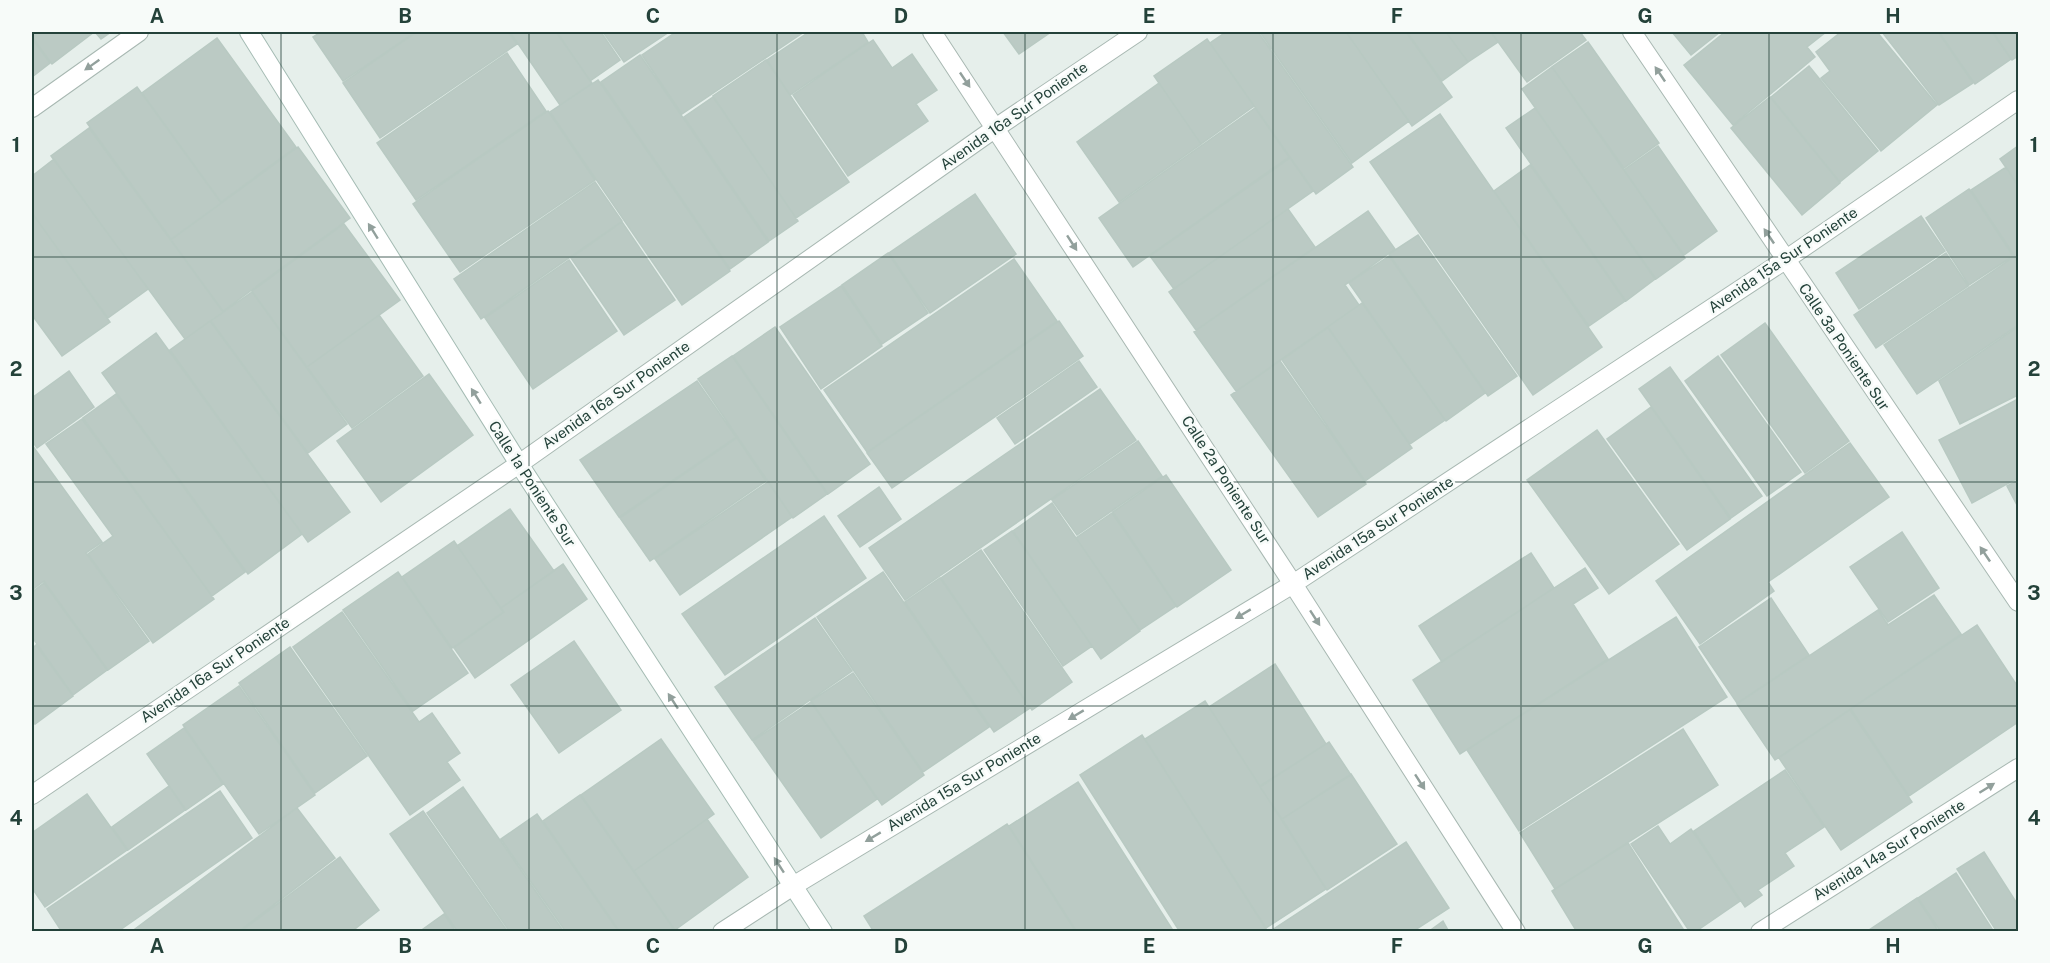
<svg xmlns="http://www.w3.org/2000/svg" width="2050" height="963" viewBox="0 0 2050 963" font-family="'Public Sans',sans-serif">
	<style>
		.building { fill: #bbcac4; stroke: #b8c9c2; stroke-width: 1.5 }
		.lines { fill: none; stroke-linecap: round; stroke-linejoin: round }
		.street-casing { stroke: #a8b8b2; stroke-width: 20 }
		.secondary-casing { stroke: #a4bbb3; stroke-width: 20 }
		.street { stroke: #fff; stroke-width: 18 }
		.secondary { stroke: #fff; stroke-width: 18 }
		.oneway { fill: #92a09c }
		.grid { fill: none; stroke: #24423a; stroke-width: 1.5; stroke-opacity: 0.55 }
		.labels { text-anchor: middle; stroke-width: 5; stroke-linejoin: round; paint-order: stroke }
		.street-label { font-size: 15px; fill: #24423a; stroke: #f7fbf9 }
		.neatline { fill: none; stroke: #24423a; stroke-width: 2 }
		.grid-label { font-size: 20px; text-anchor: middle; font-weight: bold; fill: #24423a }
	</style>
	<rect width="100%" height="100%" fill="#e6efeb"/>
	<path class="building" d="M32 32H94L52 64 32 37Z
		M95 32H111L101 39Z
		M321 32H415L343 81 313 37Z
		M417 32H508L517 44 380 138 343 83Z
		M510 32H556L592 83 560 105Z
		M557 32H601L620 60 590 81Z
		M603 32H669L624 62Z
		M676 32H804L682 114 642 55Z
		M809 32H862L868 42 790 95 767 60Z
		M1003 32H1051L1019 54Z
		M1226 32H1258L1353 167 1316 194 1210 43Z
		M1260 32H1346L1409 121 1352 163Z
		M1346 32H1406L1452 97 1412 126Z
		M1407 32H1446L1468 62 1442 81Z
		M1446 32H1491L1498 42 1468 62Z
		M1491 32H1580L1586 40 1527 82Z
		M1672 32H1720L1691 55Z
		M1725 32H1826L1807 47 1815 57 1733 125 1684 65Z
		M1841 32H1877L1937 105 1881 151 1821 78 1830 71 1816 52Z
		M1882 32H1938L1973 83 1939 105Z
		M1939 32H1992L2011 59 1975 84Z
		M1993 32H2018V56L2012 60Z
		M217 38 296 147 221 202 142 93Z
		M32 39 50 63 32 77Z
		M1207 39 1254 106 1201 144 1154 76Z
		M873 40 892 68 912 54 937 90 916 104 928 121 848 176 793 95Z
		M1588 42 1659 143 1624 168 1552 67Z
		M507 53 546 111 416 200 377 143Z
		M640 55 768 242 730 269 601 82Z
		M766 60 849 182 796 218 713 96Z
		M1809 66 1878 151 1840 182 1771 97Z
		M1552 67 1685 258 1656 279 1522 89Z
		M598 80 730 271 682 305 550 112Z
		M1159 83 1201 144 1119 202 1077 142Z
		M137 87 221 203 171 239 87 123Z
		M713 97 798 221 769 241 684 117Z
		M1770 97 1840 183 1802 215 1731 128Z
		M1255 108 1289 157 1133 267 1099 218Z
		M1535 108 1655 279 1626 301 1506 128Z
		M548 111 595 180 460 272 413 204Z
		M1440 114 1602 347 1533 395 1370 162Z
		M89 128 223 312 185 339 51 156Z
		M1658 146 1717 231 1684 255 1624 170Z
		M2018 146V185L2000 159Z
		M298 147 350 218 223 311 171 240Z
		M1290 158 1313 191 1174 289 1150 256Z
		M54 159 148 289 108 318 32 213V176Z
		M1530 165 1625 301 1589 326 1494 191Z
		M2006 167 2018 186V261L1971 190Z
		M595 182 622 221 481 319 454 279Z
		M1969 189 2013 256 1969 285 1926 218Z
		M975 194 1016 254 930 313 889 253Z
		M1288 209 1315 247 1196 330 1169 292Z
		M1368 211 1395 249 1345 285 1359 305 1236 391 1194 332Z
		M32 213 110 322 62 356 32 315Z
		M1921 216 1945 251 1859 309 1836 273Z
		M622 222 675 300 624 335 571 258Z
		M344 224 400 300 307 367 252 291Z
		M1418 235 1517 376 1488 396 1389 254Z
		M888 253 928 313 882 344 842 285Z
		M1946 253 1968 286 1876 348 1854 315Z
		M1389 256 1485 393 1446 421 1349 283Z
		M2014 257 2018 263V325L1917 394 1884 345Z
		M1014 259 1057 321 867 452 824 390Z
		M569 260 617 331 533 389 485 318Z
		M841 286 882 346 821 389 780 327Z
		M252 292 347 424 308 453 211 321Z
		M1362 303 1445 420 1410 444 1328 327Z
		M379 315 423 376 352 428 307 367Z
		M210 321 350 512 308 542 170 350Z
		M1059 321 1083 356 892 488 867 453Z
		M1765 323 1849 441 1805 473 1721 355Z
		M775 327 870 464 828 494 733 356Z
		M2018 327V395L1960 424 1939 381Z
		M1328 328 1412 448 1365 481 1282 360Z
		M156 333 302 534 248 574 102 373Z
		M732 356 827 494 793 518 698 379Z
		M1718 356 1801 472 1767 496 1685 381Z
		M1079 361 1097 387 1015 444 997 418Z
		M1280 361 1366 484 1318 517 1231 395Z
		M1670 367 1762 496 1731 518 1639 389Z
		M69 371 94 407 37 448 32 441V398Z
		M429 374 473 435 381 502 337 441Z
		M697 381 736 437 619 517 580 460Z
		M1100 389 1136 440 905 600 869 548Z
		M116 394 245 572 212 596 83 418Z
		M2018 399V478L1972 503 1939 440Z
		M1651 407 1730 519 1687 550 1607 439Z
		M82 419 214 599 153 643 88 554 113 536 46 444Z
		M1597 430 1679 544 1609 594 1527 480Z
		M737 438 766 481 650 561 620 518Z
		M1138 441 1162 476 1077 535 1052 500Z
		M1850 443 1889 497 1768 582 1774 591 1700 644 1656 581Z
		M32 445 102 542 86 553 149 641 108 670 44 581 32 590Z
		M1166 475 1231 570 1177 607 1113 512Z
		M2018 480V507L2007 486Z
		M768 482 792 517 680 595 655 559Z
		M879 487 901 519 860 547 838 516Z
		M1052 503 1140 631 1101 659 1013 531Z
		M510 509 554 571 501 608 457 546Z
		M1112 513 1176 606 1140 630 1076 538Z
		M824 516 866 578 725 675 682 614Z
		M1012 531 1092 646 1063 666 984 550Z
		M1902 532 1939 588 1888 622 1850 567Z
		M454 541 503 612 452 648 402 577Z
		M981 550 1072 682 1032 710 941 578Z
		M1531 553 1554 588 1442 662 1419 626Z
		M563 564 587 599 475 678 454 648 504 612 501 608Z
		M1585 568 1598 588 1573 604 1608 659 1460 754 1413 680Z
		M398 572 468 673 413 711 343 610Z
		M883 572 989 727 923 772 817 617Z
		M940 578 1030 708 994 732 905 602Z
		M44 583 107 670 73 695 32 637V592Z
		M1934 595 1961 634 1775 760 1737 704 1878 610 1888 625Z
		M1771 598 1809 655 1737 703 1699 647Z
		M342 612 419 722 432 713 460 753 447 762 460 780 410 815 293 647Z
		M1676 617 1727 697 1519 831 1467 750Z
		M815 618 852 671 752 740 715 687Z
		M1977 625 2018 687V722L1909 796 1851 709Z
		M574 641 621 710 559 753 511 685Z
		M36 645 73 696 35 724 32 718V649Z
		M290 647 367 756 315 793 239 683Z
		M1275 664 1326 744 1260 786 1209 707Z
		M853 673 924 775 882 805 811 701Z
		M239 686 315 795 259 834 183 725Z
		M1205 701 1326 889 1266 928 1145 739Z
		M811 702 877 799 821 838 753 741Z
		M1850 710 1912 802 1841 850 1779 758Z
		M184 728 223 784 186 810 147 754Z
		M1683 729 1718 785 1555 889 1520 833Z
		M1142 735 1266 929 1261 932H1180L1080 775Z
		M661 739 714 814 634 871 581 795Z
		M1329 742 1351 775 1282 819 1260 787Z
		M1785 770 1824 827 1785 853 1794 866 1758 890 1762 895 1745 907 1694 831Z
		M1351 774 1397 844 1327 890 1282 819Z
		M1078 782 1174 932H1077L1009 826Z
		M169 786 185 810 128 850 112 827Z
		M463 787 564 932H510L427 813Z
		M220 791 252 838 117 932H62L47 909Z
		M87 794 127 850 45 907 32 888V833Z
		M580 795 673 928 668 932H620L543 821Z
		M297 808 335 858 238 932H131Z
		M423 811 508 932H458L390 834Z
		M537 814 619 932H566L501 839Z
		M707 819 748 877 675 930 634 871Z
		M1007 824 1076 932H874L864 916Z
		M1658 826 1670 844 1691 829 1740 901 1695 932H1690L1631 844Z
		M1406 842 1449 908 1412 932H1269Z
		M1628 843 1685 932H1577L1552 891Z
		M1984 852 2018 905V932H1997L1957 869Z
		M340 857 379 910 351 932H240Z
		M1956 873 1994 932H1941L1918 898Z
		M1917 898 1939 932H1866Z
		M444 914 456 932H419Z
		M1443 921 1449 932H1428Z"/>
	<g class="lines">
		<defs>
			<path id="street" d="M932 32 1293 584 1516 932
				M1632 32 2018 602
				M32 108 139 32
				M32 795 519 464 997 127 1138 32
				M722 932 793 886 1293 584 1785 260 2018 100
				M1760 932 2018 768"/>
			<path id="secondary" d="M249 32 519 464 823 932"/>
		</defs>
		<use href="#street" class="street-casing"/>
		<use href="#secondary" class="secondary-casing"/>
		<use href="#street" class="street"/>
		<use href="#secondary" class="secondary"/>
	</g>
	<defs><path id="oneway-solid" d="M-6-.8H1V-3.2L6.5 0L1 3.2V.8H-6Z" transform="scale(1.5)"/></defs>
	<g class="oneway">
		<use href="#oneway-solid" transform="translate(92 65) rotate(145)"/>
		<use href="#oneway-solid" transform="translate(1660 74) rotate(-124)"/>
		<use href="#oneway-solid" transform="translate(965 80) rotate(56)"/>
		<use href="#oneway-solid" transform="translate(373 231) rotate(-122)"/>
		<use href="#oneway-solid" transform="translate(1769 236) rotate(-124)"/>
		<use href="#oneway-solid" transform="translate(1072 243) rotate(57)"/>
		<use href="#oneway-solid" transform="translate(476 396) rotate(-122)"/>
		<use href="#oneway-solid" transform="translate(1985 554) rotate(-124)"/>
		<use href="#oneway-solid" transform="translate(1243 614) rotate(149)"/>
		<use href="#oneway-solid" transform="translate(1315 618) rotate(57)"/>
		<use href="#oneway-solid" transform="translate(673 701) rotate(-123)"/>
		<use href="#oneway-solid" transform="translate(1076 715) rotate(149)"/>
		<use href="#oneway-solid" transform="translate(1420 782) rotate(57)"/>
		<use href="#oneway-solid" transform="translate(1987 788) rotate(-32)"/>
		<use href="#oneway-solid" transform="translate(873 837) rotate(149)"/>
		<use href="#oneway-solid" transform="translate(779 865) rotate(-123)"/>
	</g>
	<path class="grid" d="M281 32V932M529 32V932M777 32V932M1025 32V932M1273 32V932M1521 32V932M1769 32V932M32 257H2018M32 482H2018M32 706H2018"/>
	<g class="labels">
		<g class="street-label">
			<text transform="translate(1014 116) rotate(-35)" y="5">Avenida 16a Sur Poniente</text>
			<text transform="translate(1783 260) rotate(-34)" y="5">Avenida 15a Sur Poniente</text>
			<text transform="translate(1844 347) rotate(56)" y="5">Calle 3a Poniente Sur</text>
			<text transform="translate(616 395) rotate(-35)" y="5">Avenida 16a Sur Poniente</text>
			<text transform="translate(1226 480) rotate(57)" y="5">Calle 2a Poniente Sur</text>
			<text transform="translate(532 484) rotate(57)" y="5">Calle 1a Poniente Sur</text>
			<text transform="translate(1378 528) rotate(-33)" y="5">Avenida 15a Sur Poniente</text>
			<text transform="translate(215 670) rotate(-34)" y="5">Avenida 16a Sur Poniente</text>
			<text transform="translate(964 782) rotate(-31)" y="5">Avenida 15a Sur Poniente</text>
			<text transform="translate(1889 850) rotate(-32)" y="5">Avenida 14a Sur Poniente</text>
		</g>
	</g>
	<rect width="2050" height="963" fill="none" stroke="#f7fbf9" stroke-width="66"/>
	<rect x="33" y="33" width="1984" height="897" class="neatline"/>
	<g class="grid-label">
		<text x="157" y="23">A</text>
		<text x="405" y="23">B</text>
		<text x="653" y="23">C</text>
		<text x="901" y="23">D</text>
		<text x="1149" y="23">E</text>
		<text x="1397" y="23">F</text>
		<text x="1645" y="23">G</text>
		<text x="1893" y="23">H</text>
		<text x="16" y="152">1</text>
		<text x="2034" y="152">1</text>
		<text x="16" y="376">2</text>
		<text x="2034" y="376">2</text>
		<text x="16" y="600">3</text>
		<text x="2034" y="600">3</text>
		<text x="16" y="825">4</text>
		<text x="2034" y="825">4</text>
		<text x="157" y="953">A</text>
		<text x="405" y="953">B</text>
		<text x="653" y="953">C</text>
		<text x="901" y="953">D</text>
		<text x="1149" y="953">E</text>
		<text x="1397" y="953">F</text>
		<text x="1645" y="953">G</text>
		<text x="1893" y="953">H</text>
	</g>
</svg>
